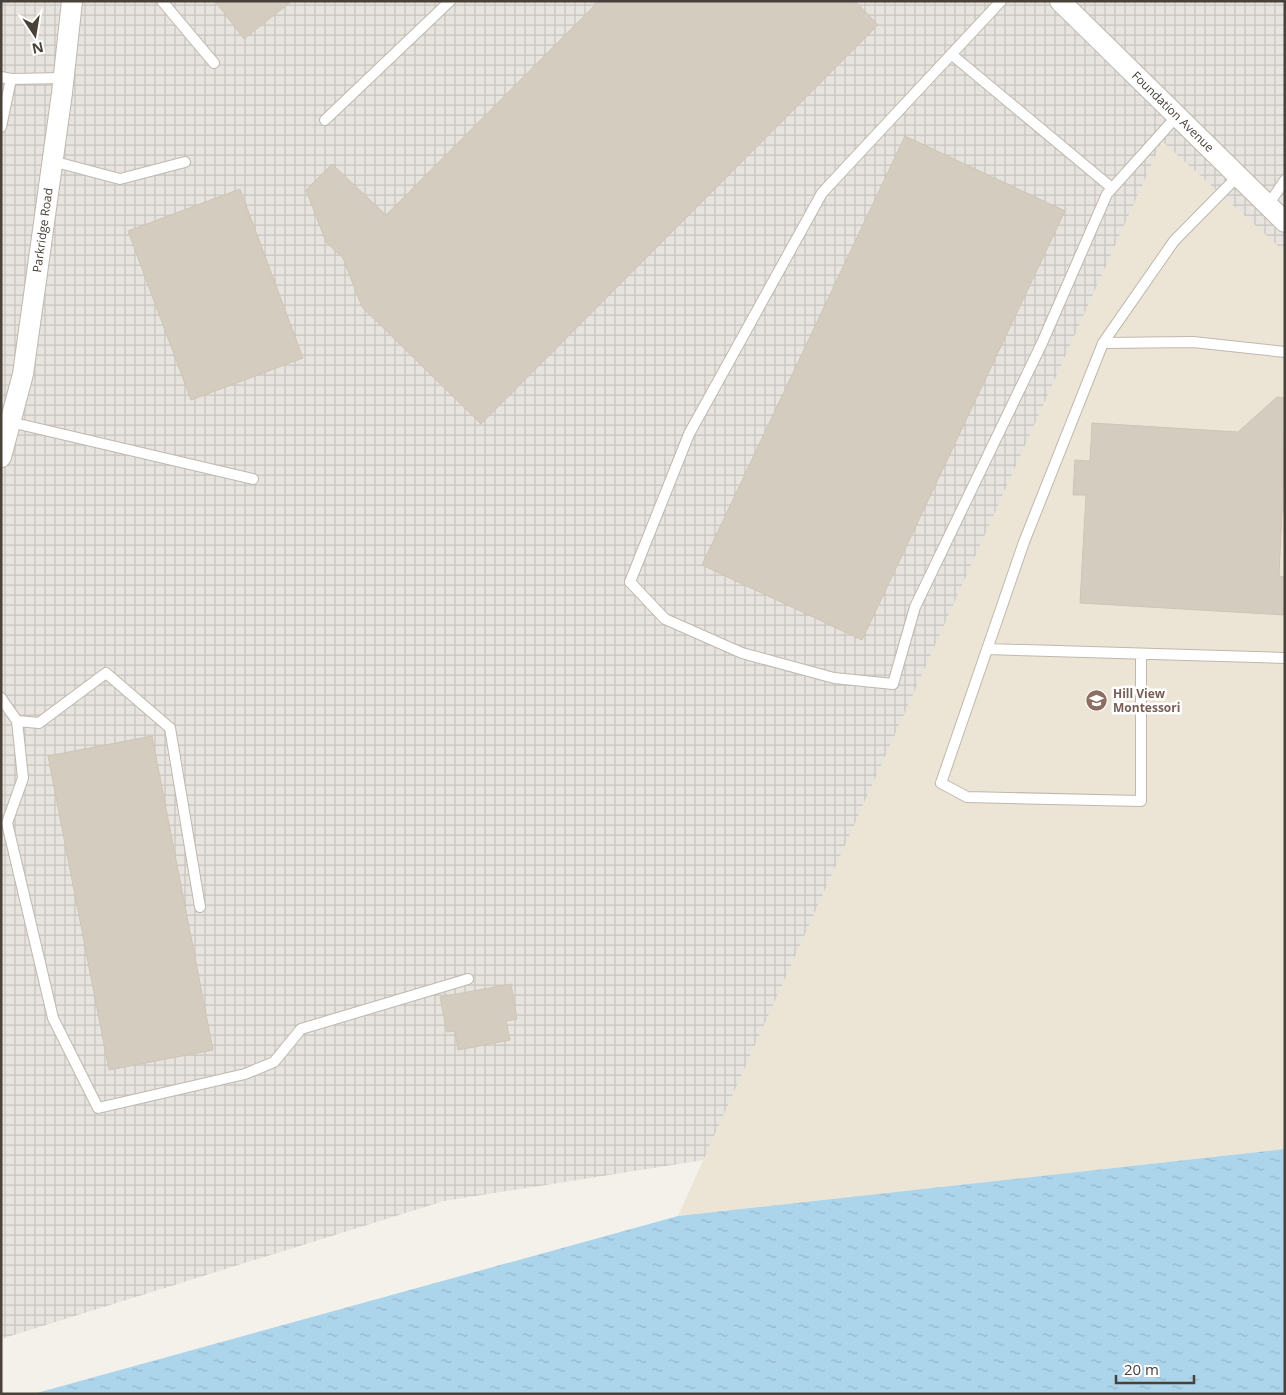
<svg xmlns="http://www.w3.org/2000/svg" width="1286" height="1395" viewBox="0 0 1286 1395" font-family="'Open Sans',sans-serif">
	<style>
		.industrial { fill: url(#industrial-grid) }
		.education { fill: #ece5d5 }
		.water { fill: url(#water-ripples) }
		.building { fill: #d5ccc0; stroke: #cfc4b4 }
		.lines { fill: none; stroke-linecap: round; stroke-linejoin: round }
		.service-casing { stroke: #bfb8ad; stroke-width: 12 }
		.minor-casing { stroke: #bfb8ad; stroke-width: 22 }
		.service { stroke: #fff; stroke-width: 10 }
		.minor { stroke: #fff; stroke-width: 20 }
		.labels { text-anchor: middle; stroke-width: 5; stroke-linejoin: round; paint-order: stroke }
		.street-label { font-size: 12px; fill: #474139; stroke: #fff }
		.education-label { font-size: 12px; font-weight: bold; fill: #785e54; stroke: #fff; text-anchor: start }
	</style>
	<defs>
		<pattern id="industrial-grid" width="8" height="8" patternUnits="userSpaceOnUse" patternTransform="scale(1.25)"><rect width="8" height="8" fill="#e7e3df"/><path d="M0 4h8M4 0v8" fill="none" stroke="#c8c4c0"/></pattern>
		<pattern id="water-ripples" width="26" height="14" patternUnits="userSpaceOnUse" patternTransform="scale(1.25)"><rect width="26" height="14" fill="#acd4eb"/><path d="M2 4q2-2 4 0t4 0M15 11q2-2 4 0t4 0" fill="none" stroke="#95b7ca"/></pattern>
	</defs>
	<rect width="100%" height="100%" fill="#f4f1ea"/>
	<path class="industrial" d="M1 1H1285V1068L444 1201 1 1339Z"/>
	<path class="education" d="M1162 141 1285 252V1149L678 1216Z"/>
	<path class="water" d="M1285 1149V1394H33L678 1216Z"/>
	<path class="building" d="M215 1H292L244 39Z
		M599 1H855L878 25 481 424 362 307 343 258 326 242 306 190 332 164 386 215Z
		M905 136 1065 211 862 640 702 565Z
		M240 189 303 358 191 400 128 231Z
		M1277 397 1285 398 1283 500 1285 501V511L1282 512 1279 576 1285 577V615L1080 603 1086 495H1073L1075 460 1090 461 1092 423 1238 432Z
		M152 736 213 1050 109 1070 48 756Z
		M511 984 517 1019 506 1021 510 1040 458 1050 455 1031 447 1032 440 997Z"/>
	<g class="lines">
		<defs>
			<path id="service" d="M162 1 214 63
				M1001 1 822 193 689 434 630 582 665 619 742 653 834 678 893 684 915 607 1042 343 1107 194 1177 116
				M951 54 1112 188
				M1 77 11 79 64 78
				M325 120 450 1
				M1 127 11 79
				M52 161 120 179 185 162
				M1268 205 1285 180
				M1103 343 1193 342 1285 352
				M10 422 253 479
				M987 649 1285 658
				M1141 655V801L967 797 941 783 1024 542 1103 343 1174 241 1238 176
				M1 698 17 721 23 778 7 823 53 1018 98 1108 245 1074 274 1062 301 1029 468 979
				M17 721 39 723 106 673 170 728 200 907"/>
			<g id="minor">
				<path id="s1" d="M1060 1 1285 222"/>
				<path id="s2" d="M1 457 23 374 62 93 72 1"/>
			</g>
		</defs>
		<use href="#service" class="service-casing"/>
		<use href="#minor" class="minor-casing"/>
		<use href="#service" class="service"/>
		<use href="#minor" class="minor"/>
	</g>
	<defs>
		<symbol id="school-disc" viewBox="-11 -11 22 22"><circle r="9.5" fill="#8d6e63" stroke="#fff"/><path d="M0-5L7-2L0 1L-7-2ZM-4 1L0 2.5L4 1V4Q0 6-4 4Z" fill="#fff"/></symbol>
	</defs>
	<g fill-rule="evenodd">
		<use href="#school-disc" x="1084" y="688" width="25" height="25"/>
	</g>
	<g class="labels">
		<g class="street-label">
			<text dy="4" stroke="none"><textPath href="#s1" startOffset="158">Foundation Avenue</textPath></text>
			<text dy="4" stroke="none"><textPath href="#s2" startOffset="231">Parkridge Road</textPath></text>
		</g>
		<g class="education-label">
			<text x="1113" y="698">Hill View<tspan x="1113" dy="14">Montessori</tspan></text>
		</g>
	</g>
	<rect width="1286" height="1395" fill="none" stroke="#474139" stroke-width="5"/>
	<g transform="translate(35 35) rotate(168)" stroke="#ffffff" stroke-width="4" paint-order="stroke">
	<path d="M0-4L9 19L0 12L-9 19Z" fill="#474139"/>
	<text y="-8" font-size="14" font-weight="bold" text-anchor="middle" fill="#474139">N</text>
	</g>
	<path d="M1116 1375v8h78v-8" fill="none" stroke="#474139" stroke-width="2.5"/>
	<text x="1124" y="1375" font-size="15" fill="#474139" stroke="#ffffff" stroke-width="4" paint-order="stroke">20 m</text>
</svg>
